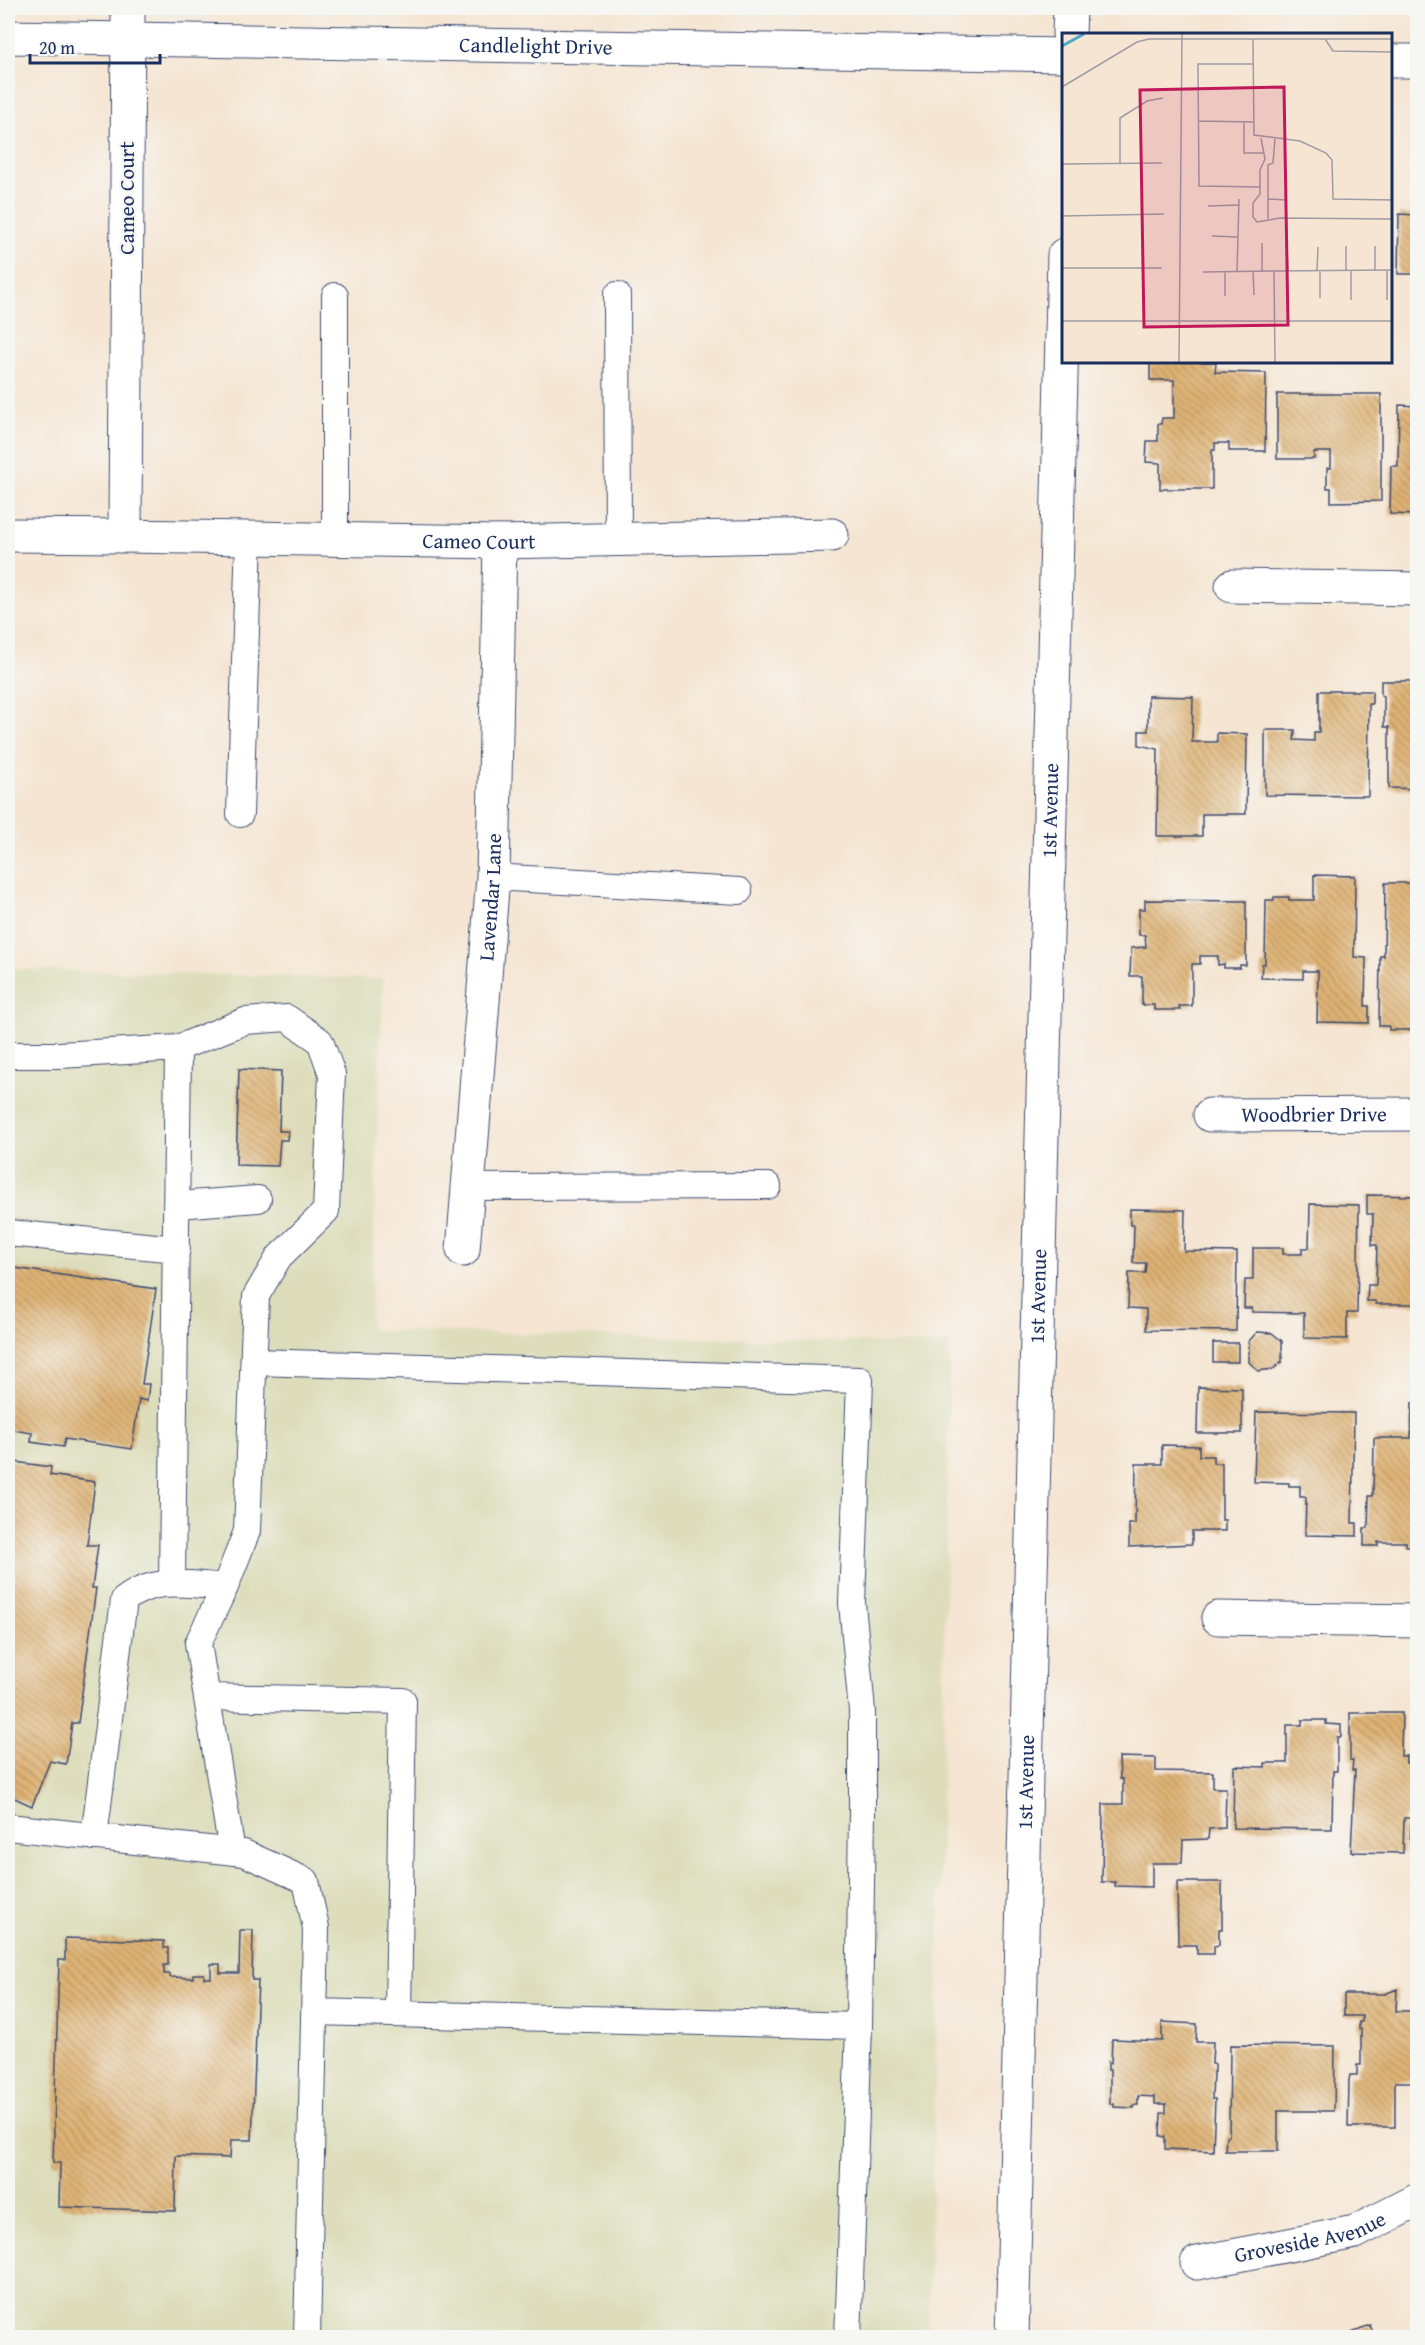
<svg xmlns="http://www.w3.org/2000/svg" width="1425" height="2345" viewBox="0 0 1425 2345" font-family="'Gentium Book Plus',serif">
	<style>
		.built { fill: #ddddbc }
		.building { fill: url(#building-back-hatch) }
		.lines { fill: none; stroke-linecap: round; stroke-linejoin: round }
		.lane-casing { stroke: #3c4a6f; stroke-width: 28 }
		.street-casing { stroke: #3c4a6f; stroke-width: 35 }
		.secondary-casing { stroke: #3c4a6f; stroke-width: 35 }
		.lane { stroke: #fff; stroke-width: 26 }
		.street { stroke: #fff; stroke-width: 33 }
		.secondary { stroke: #fff; stroke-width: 33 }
		.labels { text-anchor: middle; stroke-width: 5; stroke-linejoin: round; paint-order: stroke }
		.street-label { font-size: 21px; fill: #1b2f5e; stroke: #f6f6f2 }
		.inset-river { fill: none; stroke: #4ba8ca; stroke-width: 3 }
		.inset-road { fill: none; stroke: #9e9ca4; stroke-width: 1.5 }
		.view { fill: #c2185b; fill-opacity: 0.15; stroke: #c2185b; stroke-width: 3 }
		.inset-edge { fill: none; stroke: #1b2f5e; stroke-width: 3 }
	</style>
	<defs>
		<pattern id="building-back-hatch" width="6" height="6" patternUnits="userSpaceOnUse" patternTransform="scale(1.5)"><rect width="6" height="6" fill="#dfb374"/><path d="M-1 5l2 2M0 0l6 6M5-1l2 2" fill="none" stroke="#b49262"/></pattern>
	</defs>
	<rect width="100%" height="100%" fill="#f6f6f2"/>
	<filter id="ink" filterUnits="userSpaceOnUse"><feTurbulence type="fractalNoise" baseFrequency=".0167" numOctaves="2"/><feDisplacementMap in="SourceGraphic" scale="12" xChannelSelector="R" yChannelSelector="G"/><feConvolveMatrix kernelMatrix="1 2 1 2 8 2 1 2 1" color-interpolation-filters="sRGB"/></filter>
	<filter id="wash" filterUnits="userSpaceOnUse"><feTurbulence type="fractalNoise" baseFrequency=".008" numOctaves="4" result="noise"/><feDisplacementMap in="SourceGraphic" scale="24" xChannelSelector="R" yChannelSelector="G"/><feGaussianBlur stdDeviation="1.35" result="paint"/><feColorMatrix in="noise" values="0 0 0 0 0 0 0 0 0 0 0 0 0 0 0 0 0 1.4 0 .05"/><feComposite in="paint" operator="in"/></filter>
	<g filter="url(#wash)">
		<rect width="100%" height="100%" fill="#f5e5d2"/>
		<path class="built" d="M8 969 383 979 370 1330 950 1344 939 1937 928 2337 8 2338Z"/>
		<g id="blocks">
			<path class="building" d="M1399 214 1418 215V274H1398Z
				M1150 362H1216L1215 372 1266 373 1265 451H1229V443H1215V450H1212V489H1160V463L1146 462 1147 441H1158V424H1161L1162 418H1174V380H1150Z
				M1277 394H1381V501L1331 502V488H1327V468H1331V452H1314V459H1277Z
				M1399 405 1418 406V515L1390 514 1391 466H1398Z
				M1381 681H1418V789L1389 788V727H1384V696L1381 695Z
				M1319 691H1372V704H1369L1368 796 1265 795V730H1295L1294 740 1314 741V732H1319Z
				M1148 696 1193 697 1192 742H1217V733L1247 734 1246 814H1202V836H1157L1158 749 1139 745V731H1148Z
				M1314 875 1355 876 1354 957 1366 958 1365 1006H1369V1023L1317 1022 1318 971H1303V979L1261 978 1262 964H1265L1266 900H1274V897H1289V900H1314Z
				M1385 883H1418V1030H1389V1026H1379L1380 956H1384Z
				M1145 900 1246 901V965H1240V968H1224V964L1218 965V956H1200V964H1192V1006H1179L1180 1010H1154V1005H1142V976H1130L1131 948 1146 947 1145 935H1139V909H1145Z
				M239 1069 281 1071 279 1131H288L287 1140H280L278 1166 236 1165Z
				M1367 1195 1418 1196V1304H1376V1301H1367L1368 1285H1376L1377 1245H1372L1373 1214H1367Z
				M1310 1204 1359 1205 1357 1313H1347V1339L1304 1338V1313L1252 1312V1308H1244L1245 1280H1253V1248H1283V1254H1302V1248H1309Z
				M1130 1209 1185 1210 1184 1251 1237 1252 1236 1331 1146 1330V1309L1128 1308 1129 1273H1145L1146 1263H1133L1134 1225H1130Z
				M8 1267 156 1289 142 1384H149L147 1401 139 1399 132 1449 65 1439 63 1447 31 1442 32 1433 8 1429Z
				M1257 1332 1272 1333 1282 1341V1362L1273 1369 1258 1371 1249 1362V1341Z
				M1213 1343H1238V1362H1213Z
				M1198 1387 1242 1388V1433H1197Z
				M1412 1403H1418V1546H1406V1542H1378V1546H1364V1528H1368L1369 1496H1373L1374 1438H1411Z
				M1256 1412 1354 1413 1352 1523H1357V1536L1305 1535 1306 1497H1300V1486H1289V1483L1254 1482Z
				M1162 1445 1199 1446V1456H1213V1463H1222V1520H1225V1531H1192V1544L1129 1547V1524H1135L1136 1464H1162Z
				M8 1461 51 1467 50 1475 95 1482 87 1545H98L92 1588H96L78 1723H72L66 1764 50 1761 32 1806 8 1795Z
				M1350 1713H1402L1401 1756H1406V1763H1418V1845L1410 1844 1411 1818H1404L1403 1853 1351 1852 1355 1770H1352L1353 1760H1350Z
				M1302 1720H1326V1724L1341 1725V1737H1337V1771H1333L1332 1829 1233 1828 1234 1766 1265 1767V1763H1287V1725H1302Z
				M1119 1757 1156 1758V1771L1213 1772V1788H1226L1225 1828 1209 1829 1208 1839 1183 1840 1182 1863H1152V1887L1115 1886V1882H1102L1103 1804H1123V1779H1120Z
				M1177 1882H1222V1929H1219V1945L1214 1946V1954H1197V1945H1178Z
				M240 1930H253L252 1980H258L252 2140H231L230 2158 176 2156 175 2211 59 2207 60 2163H53L59 1960H65V1938L164 1941V1948H168V1965H164V1974H170V1977L193 1978V1974H204V1978H211V1964H220V1973H239Z
				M1397 1989 1396 2011H1418V2082H1395V2127H1348L1349 2080 1350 2075H1357V2065H1361V2029H1359V2022H1362V2016H1344V1994H1385Z
				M1162 2022 1197 2024 1196 2042H1213L1212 2064H1215V2072H1213L1212 2099H1215L1213 2151 1165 2149V2137L1160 2136 1161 2113H1166V2104H1155V2097L1138 2096V2105H1134V2108L1114 2107V2104H1110V2070H1108V2062L1111 2063 1112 2039 1162 2041Z
				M1230 2045 1335 2046 1334 2111H1278V2151H1225L1226 2136H1229Z
				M1370 2325 1375 2338H1338V2337Z"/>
		</g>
	</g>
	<g filter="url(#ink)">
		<use href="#blocks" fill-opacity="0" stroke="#3c4a6f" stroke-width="1.5"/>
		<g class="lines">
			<defs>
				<path id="lane" d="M617 295 618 539
					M335 296V539
					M240 814 249 538
					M493 877 739 891
					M8 1055H60L178 1048 245 1021 287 1018 320 1041 332 1074 326 1211 279 1257 256 1296 247 1531 225 1587 198 1643 232 1852
					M468 1187 768 1186
					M177 1205 258 1199
					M8 1233 177 1249
					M254 1362 860 1380 852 1603 862 1711V1811L859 2026 848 2338
					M172 1582 178 1048
					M207 1697 403 1701 398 2014
					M8 1827 244 1853 306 1881 316 1928 307 2338
					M94 1837 124 1600C154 1576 189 1584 225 1587
					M315 2012 859 2026"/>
				<g id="street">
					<path id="s1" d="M128 8 125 536 500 542 832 535"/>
					<path id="s2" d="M8 37 1064 55"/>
					<path d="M1390 61H1418"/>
					<path d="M8 535 125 536"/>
					<path d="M1232 586 1418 589"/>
					<path id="s3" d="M1210 1115 1418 1114"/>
					<path id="s4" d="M463 1250 493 877 500 542"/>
					<path d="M1218 1618 1418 1621"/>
					<path id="s5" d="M1197 2263 1355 2232 1418 2200"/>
				</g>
				<g id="secondary">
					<path d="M1069 34 1070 8"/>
					<path id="s6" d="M1012 2338 1064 255"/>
				</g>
			</defs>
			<use href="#lane" class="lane-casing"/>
			<use href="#street" class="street-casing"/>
			<use href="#secondary" class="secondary-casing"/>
			<use href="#lane" class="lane"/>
			<use href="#street" class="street"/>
			<use href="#secondary" class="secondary"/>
		</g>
	</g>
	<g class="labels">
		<g class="street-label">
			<text dy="7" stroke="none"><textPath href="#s2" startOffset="528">Candlelight Drive</textPath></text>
			<text transform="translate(127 198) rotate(-90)" y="7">Cameo Court</text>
			<text dy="7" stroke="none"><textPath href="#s1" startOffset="882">Cameo Court</textPath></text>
			<text dy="7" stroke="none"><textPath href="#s6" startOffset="1528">1st Avenue</textPath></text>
			<text dy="7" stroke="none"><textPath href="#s4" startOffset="354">Lavendar Lane</textPath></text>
			<text dy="7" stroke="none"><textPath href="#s3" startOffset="104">Woodbrier Drive</textPath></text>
			<text dy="7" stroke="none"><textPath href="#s6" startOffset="1042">1st Avenue</textPath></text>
			<text dy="7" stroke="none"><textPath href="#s6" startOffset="556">1st Avenue</textPath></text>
			<text dy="7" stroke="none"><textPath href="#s5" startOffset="116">Groveside Avenue</textPath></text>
		</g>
	</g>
	<g transform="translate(1062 33)">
		<rect width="330" height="330" fill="#f5e5d2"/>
		<path class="inset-river" d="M0 13 22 1"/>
		<path class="inset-road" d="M191 6 192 102 238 108 264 120 270 127 271 166 330 167M263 6 271 18 330 19M191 31H136L137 153 198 154M0 54 75 9 87 6H330M136 88 191 89M182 88V120H202M0 89V284M199 105 203 126 198 137V161L191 170V184L195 189 218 185 330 186M58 130V85L85 68 101 65M1 131 100 130M206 166 224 167M146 173 177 172M0 183 102 181M206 186V132L211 130 213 106M150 203 175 204M225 213 226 238M284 213V237M0 235H100M255 237 256 214M258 237V265M289 237V267M313 237V213M325 237V267M163 238V263M175 238 177 166M191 238 192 262M200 238V210M212 238 330 237M141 239 212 238 213 329M0 288H330M117 329 120 1"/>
		<path class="view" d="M222 54 226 292 82 294 78 57Z"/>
		<rect width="330" height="330" class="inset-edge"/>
	</g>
	<rect width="1425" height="2345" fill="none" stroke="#f6f6f2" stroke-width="30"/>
	<path d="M30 54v9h130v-9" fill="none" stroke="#1b2f5e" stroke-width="3"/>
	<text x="39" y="54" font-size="18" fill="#1b2f5e" stroke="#f6f6f2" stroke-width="4.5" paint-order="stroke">20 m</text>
</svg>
